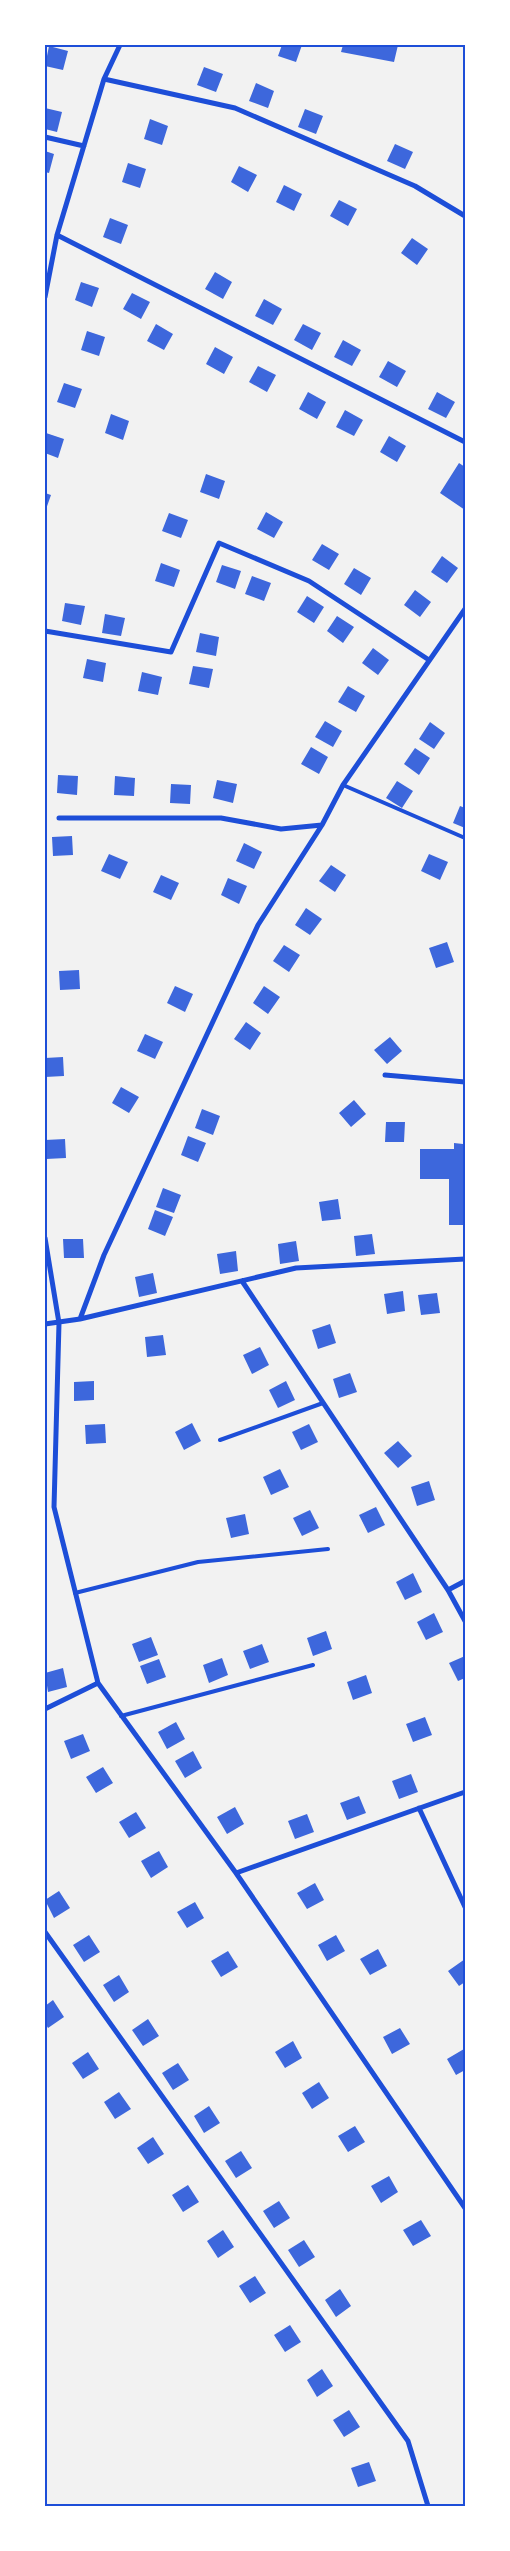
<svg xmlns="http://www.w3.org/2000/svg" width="510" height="2551" viewBox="0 0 510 2551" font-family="'Golos Text',sans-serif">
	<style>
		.building { fill: #3d67dc }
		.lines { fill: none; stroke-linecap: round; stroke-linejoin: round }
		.service { stroke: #1d4ed8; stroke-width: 4 }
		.minor { stroke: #1d4ed8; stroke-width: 5 }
		.neatline { fill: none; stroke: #1d4ed8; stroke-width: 2 }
	</style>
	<rect width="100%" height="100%" fill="#f2f2f2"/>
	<path class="building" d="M282 45H302L296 62 278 56Z
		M343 45H398L394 62 341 52Z
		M49 46 68 51 63 70 45 66Z
		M204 67 223 74 216 92 197 85Z
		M256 83 274 91 268 108 249 101Z
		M45 108 62 112 57 132 45 129Z
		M305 109 323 116 316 134 298 127Z
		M150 119 168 126 162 145 144 139Z
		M395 144 413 152 405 169 387 161Z
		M45 151 54 154 49 173 45 172Z
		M128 163 146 169 140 188 122 182Z
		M239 166 257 175 248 192 231 182Z
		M284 185 302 194 294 211 276 202Z
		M339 200 357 209 348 226 330 216Z
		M110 218 128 225 121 244 103 237Z
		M412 238 428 249 417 265 401 253Z
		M215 272 232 282 223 299 205 289Z
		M81 282 99 288 92 307 75 300Z
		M132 293 150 302 141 319 123 309Z
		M264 299 282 309 273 325 255 316Z
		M156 324 173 334 164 350 147 341Z
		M303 324 321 333 312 350 294 340Z
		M87 331 105 337 99 356 81 350Z
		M343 340 361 350 352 366 334 357Z
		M215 347 233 357 224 374 206 364Z
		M388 361 406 371 397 387 379 377Z
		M258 366 276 375 267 392 249 382Z
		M64 383 82 389 75 408 57 402Z
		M308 392 326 402 317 419 299 409Z
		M437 392 455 402 446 418 428 409Z
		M345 410 363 420 354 436 336 427Z
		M111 414 129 421 123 440 105 433Z
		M46 433 64 439 58 458 45 453Z
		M389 436 406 446 397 462 380 452Z
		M459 463 465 467V510L440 493Z
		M206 474 225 481 219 499 200 492Z
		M45 493 51 495 45 512Z
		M266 512 283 522 274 538 257 529Z
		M169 513 188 520 181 538 162 531Z
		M322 544 339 554 329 570 312 560Z
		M442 556 458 568 447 583 431 572Z
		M161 563 180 570 174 587 155 581Z
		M222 565 241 571 235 589 216 582Z
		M354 568 371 578 361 595 344 584Z
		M252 576 271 583 264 601 245 594Z
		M415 590 431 602 420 617 404 605Z
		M307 596 324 607 314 623 297 612Z
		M65 603 85 606 81 625 62 621Z
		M105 614 125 618 121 636 102 633Z
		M337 616 354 627 343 643 327 631Z
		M200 633 219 637 216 656 196 652Z
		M373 648 389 660 378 675 362 663Z
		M87 659 106 663 103 682 83 678Z
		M193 666 213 669 209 688 189 684Z
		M142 672 162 677 158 695 138 691Z
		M348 686 365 696 356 712 338 702Z
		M325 721 342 731 333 747 315 737Z
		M430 722 445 733 434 749 419 739Z
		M311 747 328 757 319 774 301 764Z
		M415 748 430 758 419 775 404 764Z
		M58 775 78 776 77 795 57 793Z
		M115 776 135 778 134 796 114 795Z
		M217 780 237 784 233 803 213 798Z
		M397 781 413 791 402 808 386 798Z
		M171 784 191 785 190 804 170 803Z
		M460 806 465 808V828L453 823Z
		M72 836 73 855 53 856 52 837Z
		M244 843 262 852 254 869 236 861Z
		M109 854 128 862 120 879 101 871Z
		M429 854 448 862 440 880 421 871Z
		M331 865 346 875 335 892 319 881Z
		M161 875 179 883 171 900 153 892Z
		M228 878 247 886 239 904 221 895Z
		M306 908 322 919 310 935 295 925Z
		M447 942 454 962 436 968 429 948Z
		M284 945 300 955 289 972 273 961Z
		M79 970 80 989 60 990 59 971Z
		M175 986 193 994 185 1012 167 1003Z
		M264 986 280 997 268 1014 253 1003Z
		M246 1022 261 1033 250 1050 234 1039Z
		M145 1034 163 1042 155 1059 137 1051Z
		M390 1037 402 1051 387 1064 374 1050Z
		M63 1057 64 1076 45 1077V1058Z
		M121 1087 139 1097 129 1113 112 1103Z
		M354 1100 366 1114 351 1127 339 1113Z
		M202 1109 220 1116 213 1135 195 1128Z
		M386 1122H405L404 1142H385Z
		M188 1136 206 1143 198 1162 181 1155Z
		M65 1139 66 1158 46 1159 45 1140Z
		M454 1143 463 1144V1150H465V1225H449V1179H420V1149H454Z
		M163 1188 181 1195 174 1213 156 1207Z
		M338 1199 341 1219 322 1221 319 1202Z
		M155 1210 173 1217 165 1236 148 1229Z
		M372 1234 375 1254 356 1256 354 1236Z
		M63 1239H83L84 1258H64Z
		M296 1241 299 1261 280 1264 278 1244Z
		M236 1251 238 1271 220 1274 217 1254Z
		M153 1273 157 1293 139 1297 135 1277Z
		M403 1291 405 1311 387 1314 384 1294Z
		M437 1293 440 1313 421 1315 418 1295Z
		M330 1324 336 1343 318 1349 312 1330Z
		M163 1335 166 1355 147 1357 145 1337Z
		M260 1347 269 1365 252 1374 243 1355Z
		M350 1373 357 1392 339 1398 333 1379Z
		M94 1381V1400L74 1401V1382Z
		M286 1381 295 1400 278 1408 269 1390Z
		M192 1423 201 1441 184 1450 175 1432Z
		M105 1424 106 1443 86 1444 85 1425Z
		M309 1424 318 1442 301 1450 292 1432Z
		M398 1441 412 1456 398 1468 384 1453Z
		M280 1469 289 1487 271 1495 263 1477Z
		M429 1481 435 1500 417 1506 411 1487Z
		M376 1507 385 1525 368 1533 359 1515Z
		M310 1510 319 1528 302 1536 293 1518Z
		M245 1514 249 1534 231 1538 226 1518Z
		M413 1573 422 1592 405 1600 396 1582Z
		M434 1613 443 1632 426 1640 417 1622Z
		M326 1631 332 1649 313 1656 307 1638Z
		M151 1637 158 1655 139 1662 132 1644Z
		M262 1644 269 1662 250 1669 243 1651Z
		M465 1656V1678L458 1681 449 1663Z
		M222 1658 228 1675 209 1683 203 1665Z
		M159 1659 166 1677 147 1684 140 1666Z
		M63 1668 67 1687 48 1692 45 1673Z
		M366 1675 372 1693 353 1700 347 1682Z
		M425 1717 432 1735 413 1742 406 1724Z
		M176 1722 185 1739 167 1749 158 1732Z
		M83 1734 90 1751 71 1759 64 1741Z
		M193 1751 202 1768 185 1778 175 1761Z
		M103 1767 113 1783 96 1793 86 1777Z
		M411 1774 418 1792 399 1799 392 1781Z
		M359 1796 366 1813 347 1820 340 1803Z
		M235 1807 244 1824 227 1834 217 1817Z
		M136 1812 146 1828 129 1838 119 1822Z
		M307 1814 314 1832 295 1839 288 1821Z
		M159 1851 168 1867 151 1878 141 1861Z
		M315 1883 324 1900 307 1909 297 1893Z
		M59 1891 70 1908 54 1918 45 1900Z
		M195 1902 204 1918 187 1928 177 1912Z
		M89 1935 100 1952 84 1962 73 1945Z
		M336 1935 345 1951 327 1961 318 1945Z
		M378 1949 387 1966 370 1975 360 1959Z
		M228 1951 238 1967 221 1977 211 1961Z
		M465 1959V1982L459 1986 448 1971Z
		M119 1975 129 1992 114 2002 103 1985Z
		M53 2000 64 2017 48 2028 45 2023V2006Z
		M148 2019 159 2036 143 2046 132 2030Z
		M400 2028 410 2044 392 2054 383 2037Z
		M293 2041 302 2058 285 2068 275 2052Z
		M464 2049 465 2070 456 2075 447 2059Z
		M88 2052 99 2069 83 2079 72 2063Z
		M178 2063 189 2080 173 2090 162 2073Z
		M319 2082 329 2098 312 2109 302 2093Z
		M119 2092 131 2109 115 2119 104 2102Z
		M209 2106 220 2123 204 2133 194 2116Z
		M355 2126 365 2142 348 2152 338 2136Z
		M153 2137 164 2154 148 2164 137 2148Z
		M241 2151 252 2168 236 2178 225 2161Z
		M389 2176 398 2192 381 2203 371 2186Z
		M188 2185 199 2202 183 2212 172 2195Z
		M279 2201 290 2218 274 2228 263 2211Z
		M421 2220 431 2236 413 2246 403 2230Z
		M223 2230 234 2247 218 2258 207 2241Z
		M304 2240 315 2257 299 2267 288 2250Z
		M255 2276 266 2293 250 2303 239 2286Z
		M340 2289 351 2306 336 2317 325 2300Z
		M290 2325 301 2342 285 2352 274 2335Z
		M322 2369 333 2386 317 2397 307 2380Z
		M349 2410 360 2427 344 2437 333 2420Z
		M369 2462 376 2481 358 2487 351 2468Z"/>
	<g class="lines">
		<path class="service" d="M343 785 465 838
			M220 1440 323 1403
			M75 1593 198 1562 328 1549
			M121 1716 313 1665"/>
		<path class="minor" d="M104 79 235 108 415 186 465 216
			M45 137 84 146
			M57 235 465 442
			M45 297 57 235 104 79 120 45
			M45 631 171 652 219 543 309 581 429 660
			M59 818H221L281 829 322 825
			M385 1075 465 1082
			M45 1238 59 1323 54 1507 98 1683 236 1873 465 2208
			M242 1281 448 1590 465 1621
			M80 1319 104 1255 258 925 322 825 343 785 465 609
			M45 1324 80 1319 296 1268 465 1259
			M448 1590 465 1581
			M45 1709 98 1683
			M419 1808 465 1907
			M236 1873 465 1792
			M45 1932 408 2441 428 2506"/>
	</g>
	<rect width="510" height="2551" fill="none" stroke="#ffffff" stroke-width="92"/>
	<rect x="46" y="46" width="418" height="2459" class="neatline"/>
</svg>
